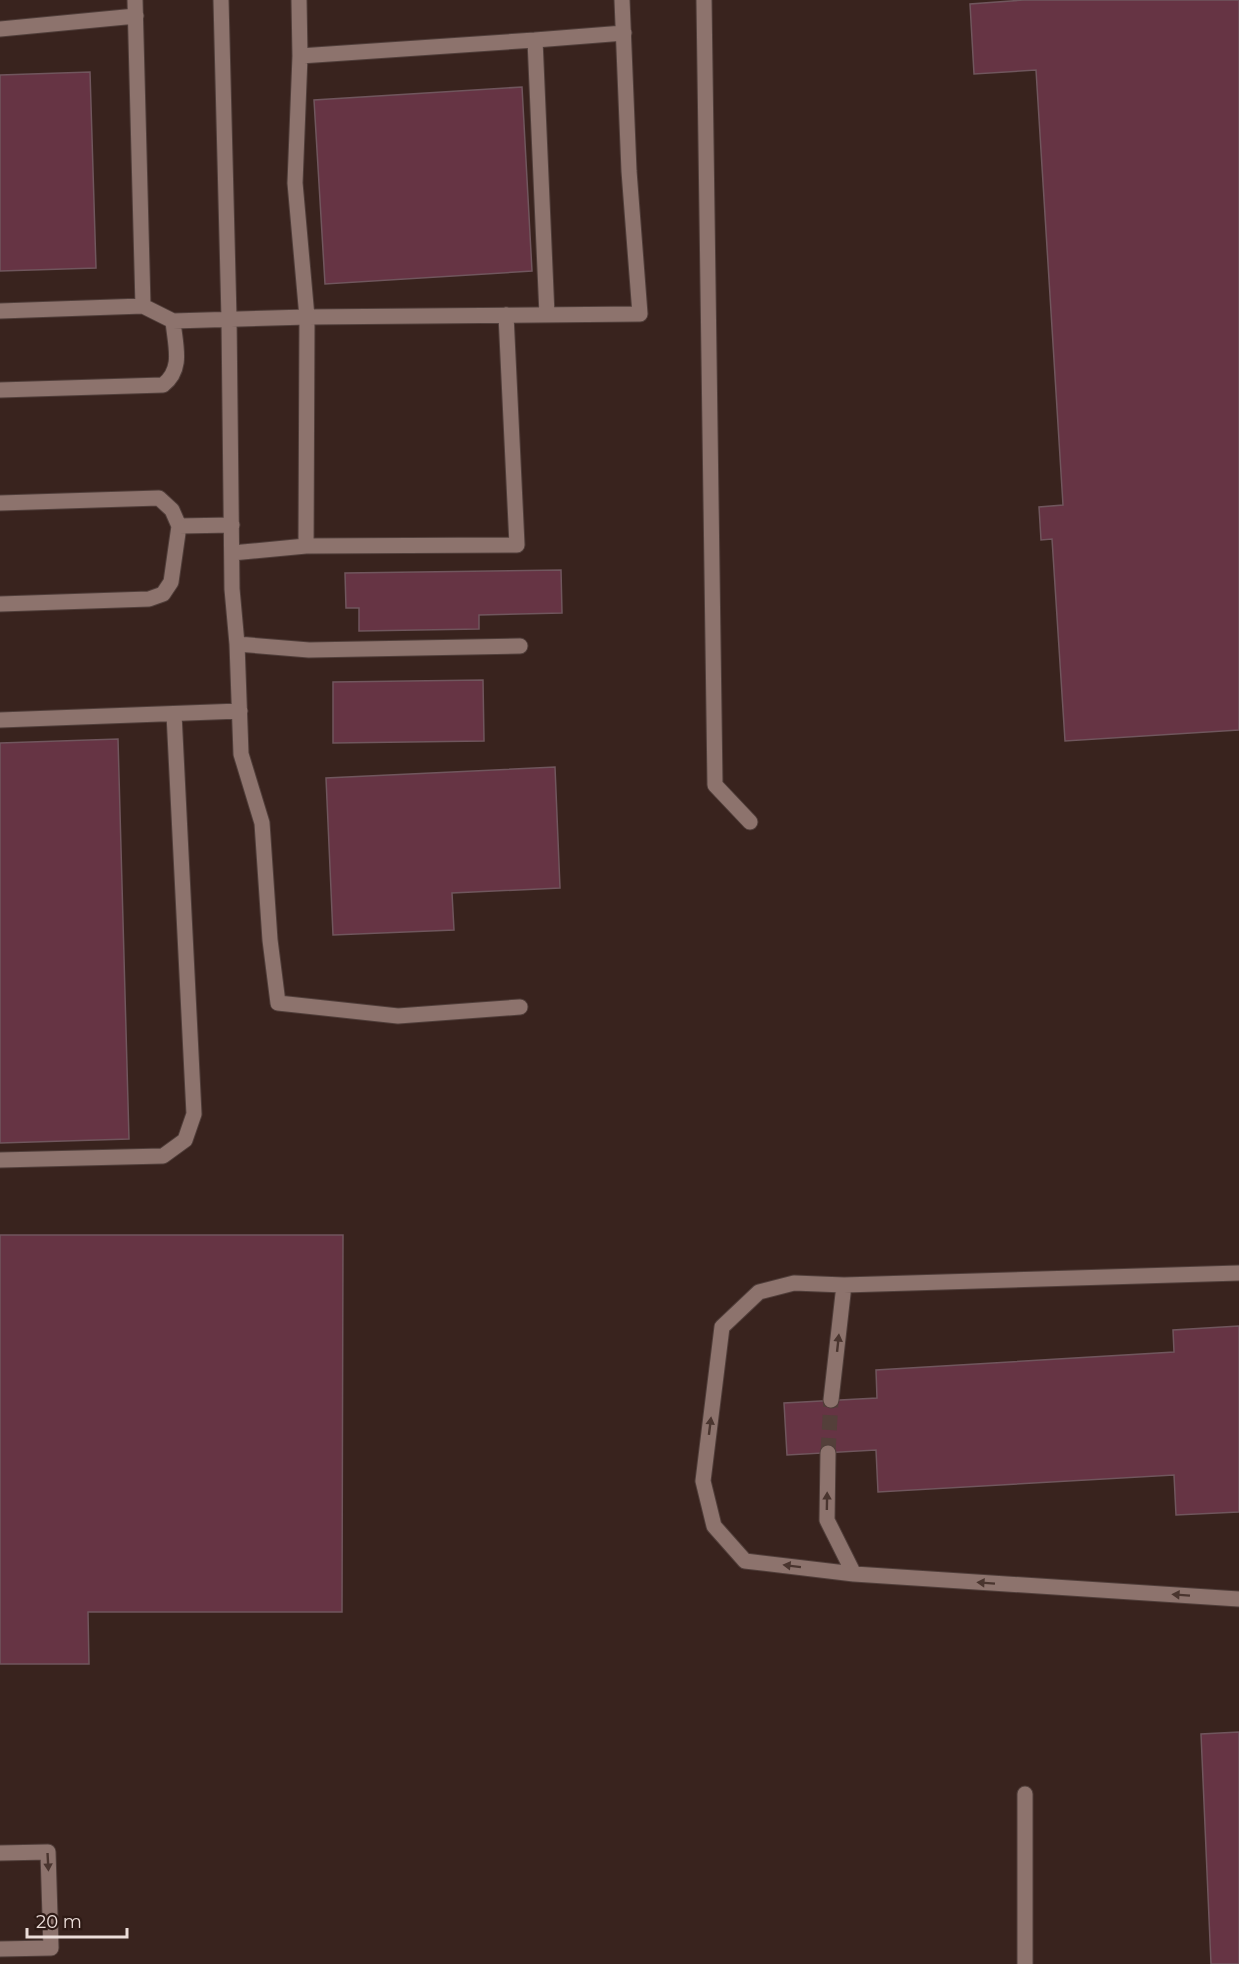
<svg xmlns="http://www.w3.org/2000/svg" width="1239" height="1964" viewBox="0 0 1239 1964" font-family="Montserrat,sans-serif">
	<style>
		.building { fill: #663444; stroke: #70565d; stroke-width: 1.5 }
		.lines { fill: none; stroke-linecap: round; stroke-linejoin: round }
		.minor-tunnel { stroke: #543f3a; stroke-width: 15; stroke-dasharray: 15 8; stroke-linecap: butt }
		.minor-casing { stroke: #503e3a; stroke-width: 17 }
		.minor { stroke: #8d736d; stroke-width: 15 }
		.oneway { fill: #4a352f }
	</style>
	<rect width="100%" height="100%" fill="#39231e"/>
	<path class="building" d="M1024 0H1239V730L1065 741 1052 539 1041 540 1039 507 1063 505 1036 70 974 74 970 4Z
		M90 72 96 268 0 271V75Z
		M522 87 532 271 325 284 314 100Z
		M561 570 562 613 479 615V629L359 631V608H346L345 573Z
		M483 680 484 741 333 743V682Z
		M118 739 129 1139 0 1143V743Z
		M555 767 560 888 452 893 454 930 333 935 326 778Z
		M0 1235H343L342 1612H88L89 1664H0Z
		M1239 1326V1512L1176 1515 1174 1475 878 1492 876 1450 787 1455 784 1403 877 1398 876 1370 1174 1352 1173 1330Z
		M1239 1732V1964H1211L1201 1734Z"/>
	<g class="lines">
		<path class="minor-tunnel" d="M828 1453 831 1400"/>
		<defs>
			<path id="minor" d="M221 0 229 318 232 589 237 644 309 650 520 646
				M299 0 300 56 295 183 307 317 640 314 629 171 622 0
				M704 0 715 785 750 822
				M0 29 136 16
				M535 40 624 33
				M300 56 535 40 547 315
				M143 306 173 321 307 317 306 546 517 545 506 315
				M0 311 143 306 135 0
				M0 390 163 385C184 369 175 345 173 321
				M0 503 159 498 172 510 179 526 171 582 163 594 149 599 0 604
				M179 526 232 525
				M232 553 306 546
				M237 644 241 754 262 823 270 940 278 1003 398 1016 520 1007
				M0 720 240 711
				M0 1160 163 1156 185 1140 194 1114 174 714
				M1239 1273 844 1285 794 1283 759 1292 722 1327 703 1481 714 1526 745 1561 854 1574 1239 1599
				M831 1400 844 1285
				M828 1453 827 1520 854 1574
				M1025 1794V1964
				M0 1853 48 1852 51 1948 0 1949"/>
		</defs>
		<use href="#minor" class="minor-casing"/>
		<use href="#minor" class="minor"/>
	</g>
	<defs><path id="oneway-solid" d="M-6-.8H1V-3.2L6.5 0L1 3.2V.8H-6Z" transform="scale(1.5)"/></defs>
	<g class="oneway">
		<use href="#oneway-solid" transform="translate(838 1343) rotate(-84)"/>
		<use href="#oneway-solid" transform="translate(710 1426) rotate(-83)"/>
		<use href="#oneway-solid" transform="translate(827 1501) rotate(-89)"/>
		<use href="#oneway-solid" transform="translate(792 1566) rotate(-173)"/>
		<use href="#oneway-solid" transform="translate(986 1583) rotate(-176)"/>
		<use href="#oneway-solid" transform="translate(1181 1595) rotate(-176)"/>
		<use href="#oneway-solid" transform="translate(48 1862) rotate(87)"/>
	</g>
	<path d="M27 1928v9h100v-9" fill="none" stroke="#ecddd9" stroke-width="3"/>
	<text x="36" y="1928" font-size="18" fill="#ecddd9" stroke="#2e1a15" stroke-width="4.5" paint-order="stroke">20 m</text>
</svg>
